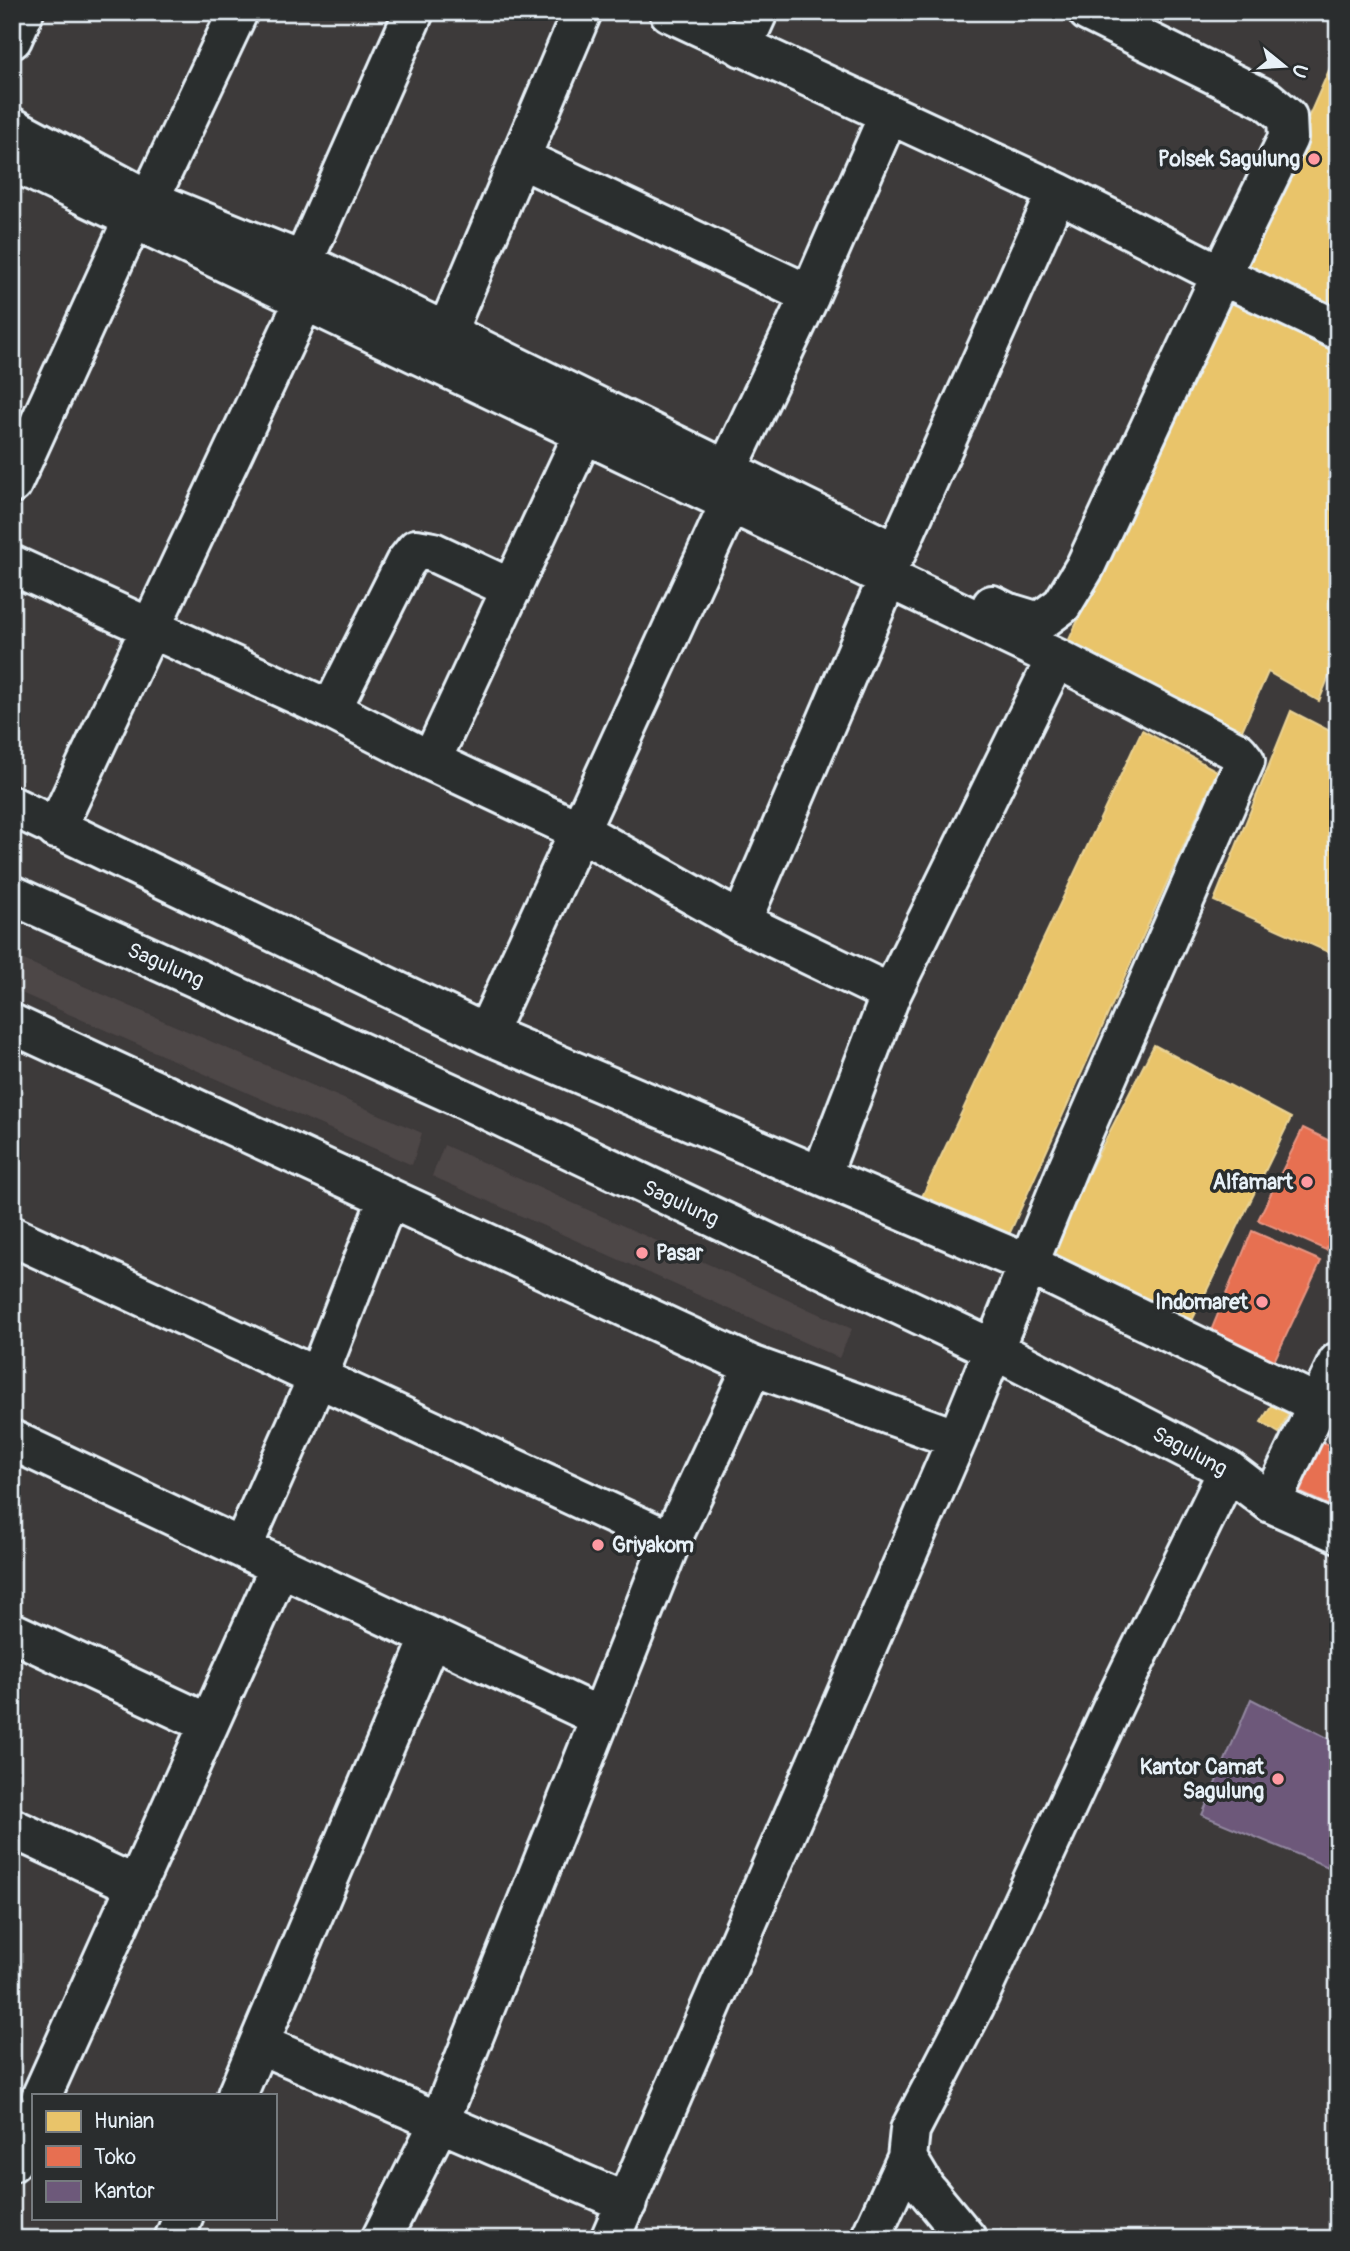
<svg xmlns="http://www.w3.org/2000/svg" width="1350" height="2251" viewBox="0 0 1350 2251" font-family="Pangolin,sans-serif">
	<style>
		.built { fill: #4d4647 }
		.homes { fill: #e9c46a; stroke: #e9d295; stroke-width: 2 }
		.shops { fill: #e76f51; stroke: #e79683; stroke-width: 2 }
		.offices { fill: #6d597a; stroke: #9287a0; stroke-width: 2 }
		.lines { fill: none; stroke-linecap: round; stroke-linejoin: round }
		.minor-casing { stroke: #e8f1f8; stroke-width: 44 }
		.minor { stroke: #2a2d2e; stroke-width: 38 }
		.poi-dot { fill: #ff9aa2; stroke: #2a2d2e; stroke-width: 2.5 }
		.labels { text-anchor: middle; stroke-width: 7; stroke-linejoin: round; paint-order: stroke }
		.poi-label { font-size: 21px; font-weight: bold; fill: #e8f1f8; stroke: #2a2d2e; text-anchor: end }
		.street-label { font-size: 21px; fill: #e8f1f8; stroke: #2a2d2e }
	</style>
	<rect width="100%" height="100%" fill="#3d3a3a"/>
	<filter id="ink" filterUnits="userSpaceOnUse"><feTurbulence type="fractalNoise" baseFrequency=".0143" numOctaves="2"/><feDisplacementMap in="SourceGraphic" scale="14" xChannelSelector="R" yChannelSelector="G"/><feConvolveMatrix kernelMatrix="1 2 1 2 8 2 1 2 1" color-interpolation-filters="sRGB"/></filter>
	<g filter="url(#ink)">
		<path class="built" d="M12 955 422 1133 412 1165 12 989Z
			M444 1145 852 1329 839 1358 432 1176Z"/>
		<path class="homes" d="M1338 50V313L1242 268Z
			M1231 295 1338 354V654L1319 701 1268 672 1240 735 1065 648Z
			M1291 711 1338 735 1337 956 1214 901Z
			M1142 730 1217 771 1004 1246 918 1205Z
			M1154 1045 1291 1118 1187 1331 1042 1264Z
			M1276 1398 1292 1406 1279 1433 1261 1422Z"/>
		<path class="shops" d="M1303 1128 1338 1145V1224L1326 1250 1258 1220Z
			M1252 1231 1321 1261 1268 1374 1206 1343Z
			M1322 1442 1338 1450V1509L1300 1492Z"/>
		<path class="offices" d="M1251 1699 1338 1743V1871L1202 1815Z"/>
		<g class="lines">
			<defs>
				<path id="minor" d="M669 12 1057 192 1221 275 1338 330
					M12 39 24 12
					M742 47 758 12
					M12 127 149 200 303 262 886 548
					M520 158 810 295
					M12 161 1056 658 1238 752 1245 761 1068 1167 957 1439 610 2239
					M149 200 238 12
					M303 262 414 12
					M447 331 582 12
					M727 470 810 295 888 116
					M12 484 133 219
					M896 553 1057 192
					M12 565 331 710 431 761 578 830 741 922 891 994
					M992 605 1006 612 1039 622 1062 605 1085 567 1221 275 1288 138 1287 117 1267 100 1088 12
					M331 710 405 563 416 549 433 552 512 589
					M431 761 584 433
					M12 806 486 1034 1028 1264 1319 1405
					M56 829 305 299
					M12 895 453 1094 993 1349 1228 1470 1271 1503 1338 1533
					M741 922 888 578
					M12 1024 753 1366 957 1439
					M486 1034 730 503
					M821 1176 891 994 1056 658
					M12 1236 671 1541
					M12 1440 600 1717
					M1271 1503 1338 1362
					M242 1548 317 1379 388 1198
					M12 1632 209 1724
					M12 1828 137 1886
					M259 2044 627 2203
					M42 2095 280 1566
					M237 2095 431 1637
					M907 2158 925 2188 967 2239
					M12 2162 33 2116
					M174 2239 183 2218
					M381 2239 439 2123 671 1541 753 1366
					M870 2239 907 2158 910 2130 975 2005 1115 1702 1228 1470"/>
			</defs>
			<use href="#minor" class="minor-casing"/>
			<use href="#minor" class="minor"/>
		</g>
	</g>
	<g class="poi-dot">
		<circle cx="1314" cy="159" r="7"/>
		<circle cx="1307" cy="1182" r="7"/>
		<circle cx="642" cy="1253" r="7"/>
		<circle cx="1262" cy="1302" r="7"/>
		<circle cx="598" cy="1545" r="7"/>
		<circle cx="1278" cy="1779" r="7"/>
	</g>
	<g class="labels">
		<g class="poi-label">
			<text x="1300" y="166">Polsek Sagulung</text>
			<text x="1293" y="1189">Alfamart</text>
			<text x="656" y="1260" text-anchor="start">Pasar</text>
			<text x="1248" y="1309">Indomaret</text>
			<text x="612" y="1552" text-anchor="start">Griyakom</text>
			<text x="1264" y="1774">Kantor Camat<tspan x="1264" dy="24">Sagulung</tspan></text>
		</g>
		<g class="street-label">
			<text transform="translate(166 965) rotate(24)" y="7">Sagulung</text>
			<text transform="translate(681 1203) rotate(25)" y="7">Sagulung</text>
			<text transform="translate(1190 1451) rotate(28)" y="7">Sagulung</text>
		</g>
	</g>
	<rect width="1350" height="2251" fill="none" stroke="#2a2d2e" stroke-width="42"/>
	<rect x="21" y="21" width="1308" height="2209" fill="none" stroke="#e8f1f8" stroke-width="2.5" filter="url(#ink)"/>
	<rect x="32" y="2094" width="245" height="126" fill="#2a2d2e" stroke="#767b7f" stroke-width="2"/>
	<rect x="46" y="2111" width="35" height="21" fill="#e9c46a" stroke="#767b7f" stroke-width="2"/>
	<text x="94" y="2128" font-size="21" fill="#e8f1f8">Hunian</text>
	<rect x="46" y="2146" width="35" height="21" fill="#e76f51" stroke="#767b7f" stroke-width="2"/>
	<text x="94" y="2164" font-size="21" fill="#e8f1f8">Toko</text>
	<rect x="46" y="2181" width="35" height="21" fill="#6d597a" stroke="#767b7f" stroke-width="2"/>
	<text x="94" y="2198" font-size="21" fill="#e8f1f8">Kantor</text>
	<g transform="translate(1284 66) rotate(108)" stroke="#2a2d2e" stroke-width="5" paint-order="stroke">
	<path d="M0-5L12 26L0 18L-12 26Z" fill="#e8f1f8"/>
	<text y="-10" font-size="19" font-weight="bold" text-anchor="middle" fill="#e8f1f8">U</text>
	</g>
</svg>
